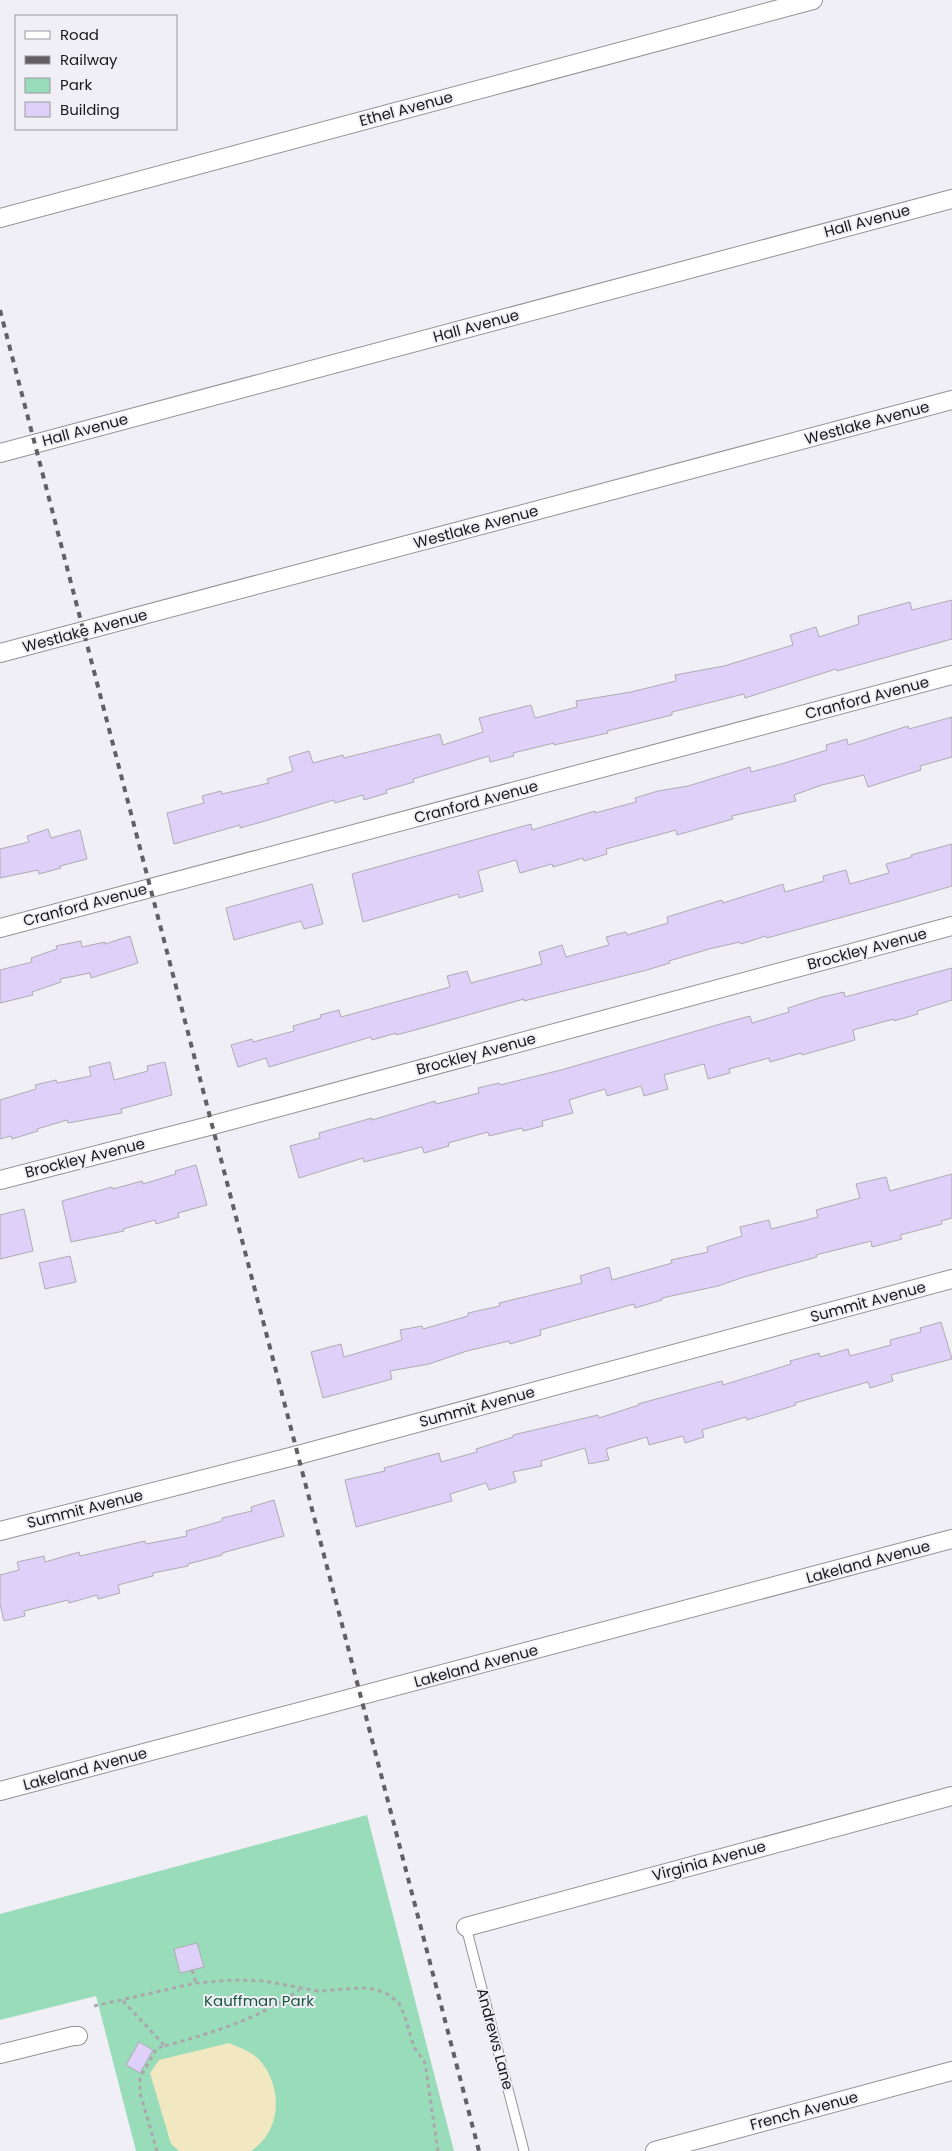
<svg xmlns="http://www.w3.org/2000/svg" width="952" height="2151" viewBox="0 0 952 2151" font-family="Poppins,sans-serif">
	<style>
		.green { fill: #98dcba }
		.sand { fill: #f1e7c1 }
		.building { fill: #ded0f8; stroke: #aeabb2 }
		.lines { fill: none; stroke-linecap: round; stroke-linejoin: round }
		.service-casing { stroke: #949298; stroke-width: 11 }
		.minor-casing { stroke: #949298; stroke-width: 20 }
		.path { stroke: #aaa8ae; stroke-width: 3; stroke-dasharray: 4 4; stroke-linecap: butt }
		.service { stroke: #fff; stroke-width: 9 }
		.minor { stroke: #fff; stroke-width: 18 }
		.rail { stroke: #626065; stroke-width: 4; stroke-dasharray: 6 6; stroke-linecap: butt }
		.labels { text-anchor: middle; stroke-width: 4; stroke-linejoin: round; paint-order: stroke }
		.street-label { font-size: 15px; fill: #19181b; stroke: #f1eff6 }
		.park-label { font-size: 15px; fill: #19563d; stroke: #f1eff6 }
	</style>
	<rect width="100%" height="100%" fill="#f1eff6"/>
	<path class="green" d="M367 1815 454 2151H136L96 1996 0 2020V1914Z"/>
	<path class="sand" d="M229 2043C241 2048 255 2053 262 2063 283 2090 281 2131 251 2151H179L171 2144 150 2073 159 2060Z"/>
	<path class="building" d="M952 600V639L837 671 836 669 745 698 744 694 672 712V715L607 731 608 733 554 745V743L513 753 514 756 490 762 489 756 413 779 414 782 386 790 387 793 364 800 363 795 335 803 334 800 265 821 240 828V825L174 844 167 813 204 803 202 796 221 791 222 794 269 783 267 779 293 771 289 757 309 751 313 763 343 755 344 758 440 734 443 745 483 732 479 718 531 705 535 718 577 707 576 701 631 692 676 681 675 675 724 666 793 645 790 635 816 627 819 637 859 624 858 616 888 608 910 602 912 610Z
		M952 717V757L920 766 921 770 868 787 864 775 822 785 794 795 796 801 732 816 733 819 677 835 676 830 606 849 607 854 584 861 583 858 553 867 552 864 520 873 516 860 478 871 483 891 459 898 458 894 363 922 352 874 531 824 532 830 595 811V813L636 802 635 798 658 791 688 786 750 767 751 772 781 764 827 750 826 745 847 739 848 745 908 726 909 729Z
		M48 829 51 838 80 830 87 859 60 866 61 868 39 874 38 870 0 878V849L29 842 27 836Z
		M952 844V886L897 902 767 938 766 936 741 944 740 942 709 949 669 961 670 963 647 970 524 1001V999L426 1027 396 1035V1033L372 1040 371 1037 269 1067 266 1058 238 1067 231 1045 252 1039 253 1042 294 1031 293 1026 321 1018 320 1015 339 1010 341 1017 450 987 447 976 467 971 471 983 542 964 539 952 562 945 566 957 609 945 606 937 626 932 627 935 668 923 667 917 722 900 723 903 783 884 785 892 824 881 823 876 846 870 850 884 889 873 886 864 912 857 911 855Z
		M312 884 323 924 304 929 301 921 234 940 226 908Z
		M130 936 138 963 91 978 90 973 60 979 61 982 32 992 33 995 0 1003V970L32 962 31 958 57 949 56 946 81 941 82 947 105 942V944Z
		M952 968V1000L917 1011 918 1014 894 1021V1019L853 1030 855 1040 802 1055 801 1053 770 1062 769 1058 729 1069 730 1073 708 1079 704 1064 664 1075 668 1089 644 1096 641 1086 607 1096 605 1089 569 1100 573 1113 542 1121 543 1126 523 1131 522 1128 489 1136 488 1132 448 1143 449 1146 424 1153 422 1147 364 1162 363 1158 299 1178 290 1146 320 1138 319 1133 372 1118V1120L435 1101 436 1104 479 1093 478 1088 499 1083 500 1085 561 1070 717 1025 750 1016 752 1023 789 1012 788 1008 822 997 844 992 845 997Z
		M110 1062 114 1080 148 1071 147 1066 165 1062 172 1095 121 1109 122 1113 68 1123 67 1120 37 1129 38 1131 12 1139 11 1136 0 1139V1100L36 1089 35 1085 56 1080 57 1083 91 1076 89 1067Z
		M196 1165 207 1205 178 1213 179 1217 156 1224 155 1220 123 1229 124 1231 71 1242 62 1201 112 1187 113 1189 142 1181 143 1184 176 1174 175 1171Z
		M952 1174V1218L941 1221 942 1224 900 1235 902 1239 872 1247 871 1241 816 1255 817 1257 744 1277 718 1286 662 1298V1300L635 1308 634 1304 540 1330 541 1335 510 1344 509 1341 467 1351 429 1364 390 1371 392 1379 323 1398 311 1352 341 1344 344 1357 402 1340 400 1330 422 1326 423 1329 468 1316V1313L500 1306 499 1303 582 1283 580 1276 609 1267 612 1280 672 1263 671 1260 708 1252 707 1247 742 1236 740 1227 769 1220 771 1229 818 1217 816 1210 860 1198 856 1184 886 1177 890 1191Z
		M24 1209 33 1251 0 1259V1215Z
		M70 1256 76 1282 45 1289 39 1263Z
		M941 1322 952 1359 891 1375 893 1381 870 1388 868 1382 795 1403 796 1405 747 1420 746 1417 702 1430 704 1437 685 1443 683 1436 649 1445 647 1437 606 1449 609 1460 589 1464 585 1448 541 1461 542 1466 513 1472 516 1482 489 1490 486 1483 450 1494 452 1501 356 1527 345 1480 385 1471 384 1468 439 1453 441 1462 477 1452 476 1449 513 1437V1435L598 1415 599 1418 639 1405 638 1404 722 1381 723 1385 791 1364 790 1361 819 1353 820 1357 848 1349 850 1356 891 1345 890 1340 921 1332 920 1328Z
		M274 1500 284 1536 222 1553V1555L188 1564V1566L153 1573V1576L118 1585 120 1593 98 1599 97 1595 69 1603 68 1600 24 1611 25 1616 4 1621 0 1604V1575L19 1570 17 1562 44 1556 45 1562 79 1552 80 1556 145 1541 146 1544 187 1536 186 1531 222 1521V1518L252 1511 251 1507Z
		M197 1943 204 1967 180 1973 174 1949Z
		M139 2042 153 2050 140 2073 126 2065Z"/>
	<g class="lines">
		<defs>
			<path id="service" d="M466 1927 524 2151"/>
			<path id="minor" d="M0 218 813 0
				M0 453 952 199
				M0 653 952 400
				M0 928 952 675
				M0 1180 213 1125 952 926
				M0 1531 298 1455 952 1279
				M0 1791 952 1539
				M466 1927 952 1796
				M0 2054 73 2036H78
				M655 2151 952 2071"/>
		</defs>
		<use href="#service" class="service-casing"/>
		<use href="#minor" class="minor-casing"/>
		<path class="path" d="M192 1970 196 1983
			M123 2001 165 2046 157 2048 140 2078V2093L157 2151
			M94 2006 196 1983 234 1980 264 1981 318 1991 361 1988 375 1989 389 1995 399 2003 404 2014 414 2047 425 2063 438 2151
			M165 2046C214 2032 257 2020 299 1990"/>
		<use href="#service" class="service"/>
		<use href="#minor" class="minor"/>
		<path class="rail" d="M0 310 479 2151"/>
	</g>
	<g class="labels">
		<g class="street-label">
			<text transform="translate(406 109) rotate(-15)" y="5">Ethel Avenue</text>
			<text transform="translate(867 221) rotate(-15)" y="5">Hall Avenue</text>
			<text transform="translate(476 326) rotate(-15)" y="5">Hall Avenue</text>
			<text transform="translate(867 423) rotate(-15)" y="5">Westlake Avenue</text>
			<text transform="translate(85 430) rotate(-15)" y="5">Hall Avenue</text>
			<text transform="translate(476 527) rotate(-15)" y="5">Westlake Avenue</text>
			<text transform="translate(85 631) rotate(-15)" y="5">Westlake Avenue</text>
			<text transform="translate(867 698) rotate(-15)" y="5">Cranford Avenue</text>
			<text transform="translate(476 802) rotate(-15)" y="5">Cranford Avenue</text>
			<text transform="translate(85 905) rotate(-15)" y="5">Cranford Avenue</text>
			<text transform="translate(867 949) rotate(-15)" y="5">Brockley Avenue</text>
			<text transform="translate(476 1054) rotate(-15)" y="5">Brockley Avenue</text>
			<text transform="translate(85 1158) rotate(-14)" y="5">Brockley Avenue</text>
			<text transform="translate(868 1302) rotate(-15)" y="5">Summit Avenue</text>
			<text transform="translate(477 1407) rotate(-15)" y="5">Summit Avenue</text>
			<text transform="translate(85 1509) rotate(-14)" y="5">Summit Avenue</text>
			<text transform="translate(868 1562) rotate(-15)" y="5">Lakeland Avenue</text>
			<text transform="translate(476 1666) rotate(-15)" y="5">Lakeland Avenue</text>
			<text transform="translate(85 1769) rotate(-15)" y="5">Lakeland Avenue</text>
			<text transform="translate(709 1861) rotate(-15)" y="5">Virginia Avenue</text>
			<text transform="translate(495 2039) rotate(75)" y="5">Andrews Lane</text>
			<text transform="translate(804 2111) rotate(-15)" y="5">French Avenue</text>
		</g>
		<g class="park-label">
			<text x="259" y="2006">Kauffman Park</text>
		</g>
	</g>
	<rect x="15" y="15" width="162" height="115" fill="#f1eff6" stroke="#9b999e"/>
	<rect x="25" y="31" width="25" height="8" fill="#ffffff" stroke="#9b999e"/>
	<text x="60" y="40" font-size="15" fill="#19181b">Road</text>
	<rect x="25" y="56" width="25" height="8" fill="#626065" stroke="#9b999e"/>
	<text x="60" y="65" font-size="15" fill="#19181b">Railway</text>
	<rect x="25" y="78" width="25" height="15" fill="#98dcba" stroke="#9b999e"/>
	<text x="60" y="90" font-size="15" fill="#19181b">Park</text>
	<rect x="25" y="102" width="25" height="15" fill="#ded0f8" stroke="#9b999e"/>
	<text x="60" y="115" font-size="15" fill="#19181b">Building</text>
</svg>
